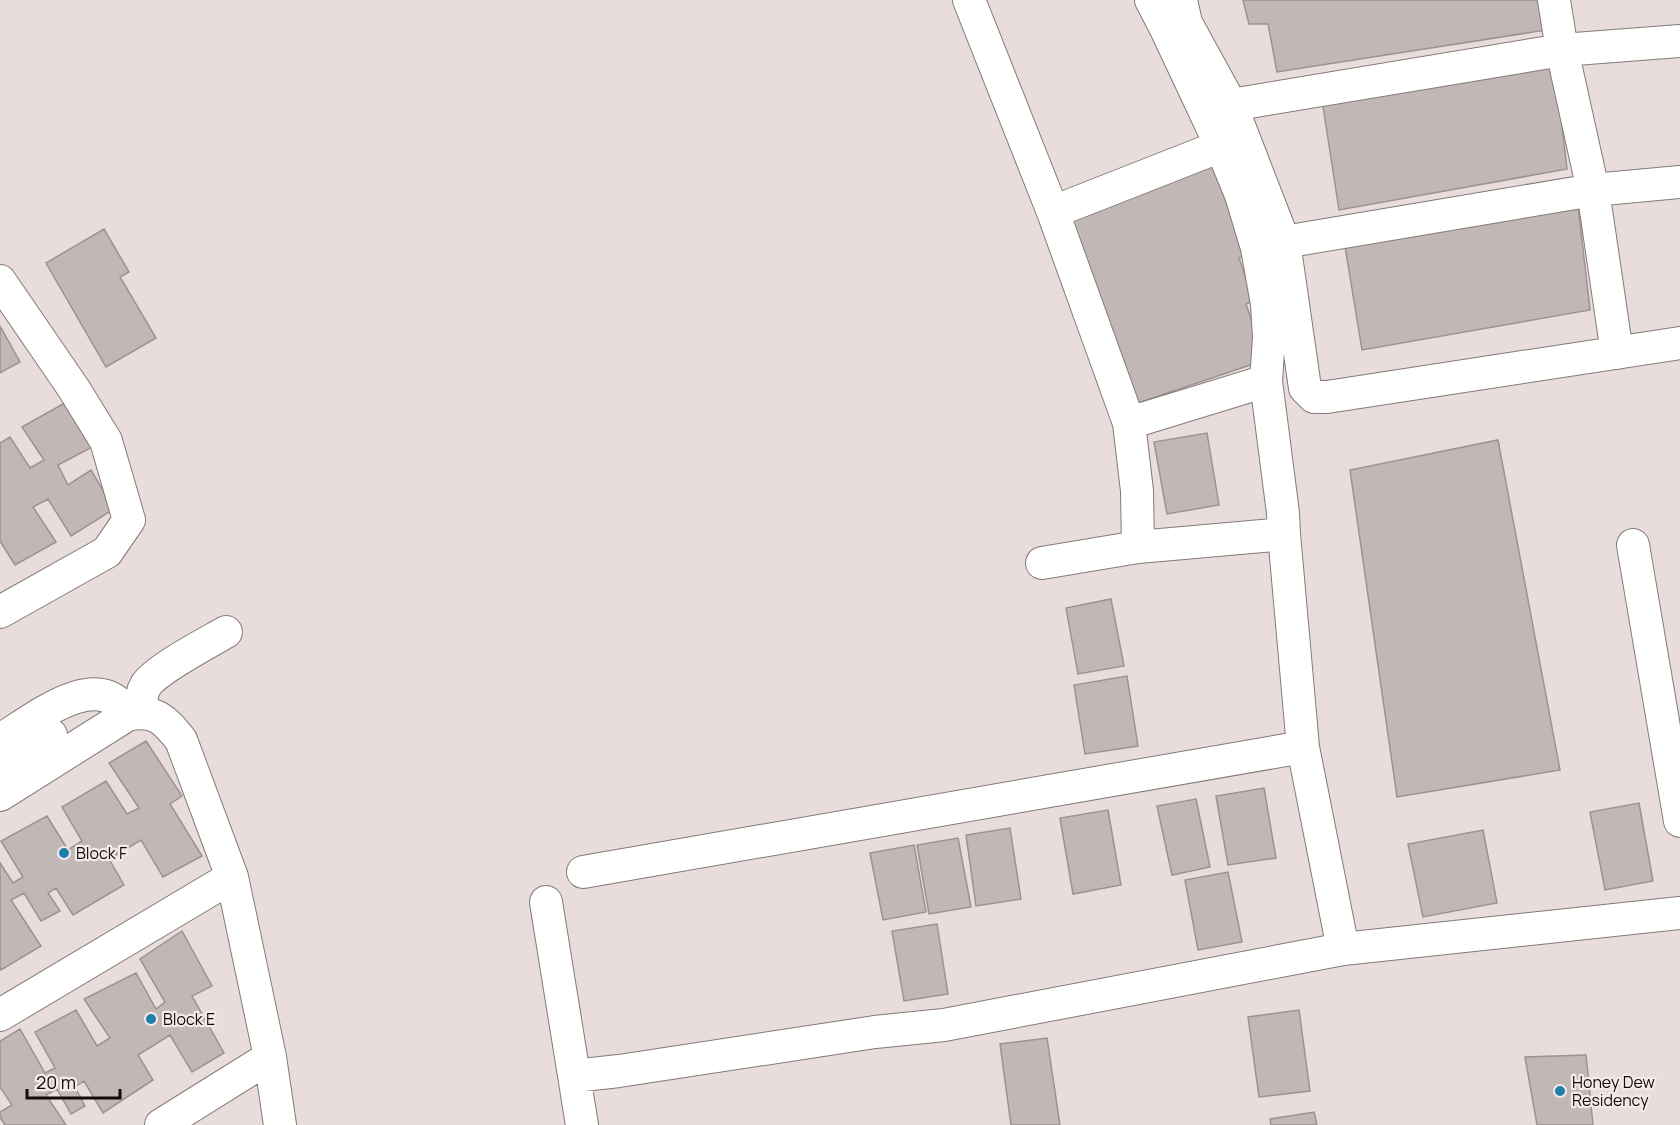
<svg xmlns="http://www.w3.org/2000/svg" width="1680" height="1125" viewBox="0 0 1680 1125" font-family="Manrope,sans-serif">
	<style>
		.building { fill: #c1b7b5; stroke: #9d9291; stroke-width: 1.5 }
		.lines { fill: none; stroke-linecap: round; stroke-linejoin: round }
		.minor-casing { stroke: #847a79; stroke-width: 34 }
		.minor { stroke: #fff; stroke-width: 32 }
		.poi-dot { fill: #1d80ab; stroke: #f5eae9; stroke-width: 2 }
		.labels { text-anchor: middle; stroke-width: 4.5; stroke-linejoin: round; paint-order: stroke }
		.poi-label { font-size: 16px; fill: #110d0d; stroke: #f5eae9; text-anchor: start }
	</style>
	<rect width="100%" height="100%" fill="#e8dddb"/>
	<path class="building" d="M1243 0H1541L1546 30 1277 72 1268 24H1249Z
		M1555 65 1567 169 1339 210 1322 100Z
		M1218 162 1245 256 1239 258 1254 301 1246 304 1265 360 1129 406 1063 215Z
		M1578 205 1590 310 1362 350 1344 240Z
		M104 229 129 272 120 277 156 338 106 367 46 263Z
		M0 326 20 362 0 373Z
		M70 400 98 444 58 465 68 485 91 470 114 509 71 536 48 499 33 507 56 542 15 565 0 541V443L10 437 30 468 44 460 22 427Z
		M1207 433 1219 505 1167 514 1154 442Z
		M1498 440 1560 770 1397 797 1350 470Z
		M1111 599 1124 666 1078 674 1066 608Z
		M1127 676 1138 746 1085 754 1074 685Z
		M146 741 182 796 170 804 202 856 163 877 141 840 109 859 124 885 73 915 56 888 48 893 60 911 41 921 24 893 11 900 41 946 1 970 0 967V863L13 883 23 877 1 841 47 816 68 850 82 841 62 807 106 781 127 814 139 808 109 763Z
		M1264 788 1276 858 1228 865 1216 796Z
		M1196 799 1210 867 1172 875 1157 806Z
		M1639 803 1653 881 1605 890 1590 812Z
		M1108 810 1121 885 1073 894 1060 818Z
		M1010 828 1021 899 976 906 966 835Z
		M1483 830 1497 903 1423 917 1408 844Z
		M958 838 971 907 929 914 917 845Z
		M914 845 926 912 883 920 870 853Z
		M1228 872 1242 942 1198 950 1185 880Z
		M937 924 948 994 904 1001 892 931Z
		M182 931 212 986 192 996 224 1053 192 1072 170 1035 138 1055 153 1080 103 1113 84 1081 75 1087 85 1106 71 1114 57 1089 46 1095 66 1125H5L0 1117V1112L12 1105 0 1087V1041L20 1029 45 1073 55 1068 35 1032 76 1010 97 1046 110 1038 84 999 136 973 156 1009 165 1002 140 959Z
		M1299 1010 1310 1091 1259 1097 1248 1017Z
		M1047 1038 1060 1125H1011L1000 1044Z
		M1586 1055 1593 1125H1537L1525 1057Z
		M1314 1112 1317 1125H1271L1270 1119Z"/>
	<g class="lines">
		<defs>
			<path id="minor" d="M969 0 1053 212 1129 423 1137 491 1138 547
				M1151 0 1167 31 1221 146 1241 195 1257 248 1267 304 1269 337 1266 381 1283 513 1284 534
				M1181 0 1186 23 1231 105 1284 242 1305 388 1314 397H1327L1680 343
				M1554 0 1562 50 1593 190 1617 353
				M1231 105 1562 50 1680 41
				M1053 212 1221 146
				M1284 242 1593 190 1680 182
				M0 281 74 389 106 441 129 520 107 552 0 612
				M1129 423 1266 381
				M1633 545 1680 821
				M1042 563 1138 547 1284 534 1303 747 1343 949
				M140 712C141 703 141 693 146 685 157 669 207 643 226 632
				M0 740C32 721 100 664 127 715
				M0 766 51 735
				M0 795 127 715C155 709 164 719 181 740L232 877 270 1057 280 1125
				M583 872 1303 747
				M546 902 582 1125
				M0 1015 232 877
				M574 1076 619 1071 875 1032 944 1025 1343 949 1680 913
				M161 1125 270 1057"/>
		</defs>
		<use href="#minor" class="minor-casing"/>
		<use href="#minor" class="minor"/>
	</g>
	<g class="poi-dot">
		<circle cx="64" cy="853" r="6"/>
		<circle cx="151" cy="1019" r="6"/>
		<circle cx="1560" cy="1091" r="6"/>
	</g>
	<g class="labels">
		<g class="poi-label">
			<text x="76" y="859">Block F</text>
			<text x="163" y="1025">Block E</text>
			<text x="1572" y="1088">Honey Dew<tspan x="1572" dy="18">Residency</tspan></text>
		</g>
	</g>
	<path d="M27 1089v9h93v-9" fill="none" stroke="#110d0d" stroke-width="3"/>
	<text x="36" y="1089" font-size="18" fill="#110d0d" stroke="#f5eae9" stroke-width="4.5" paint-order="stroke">20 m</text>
</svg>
